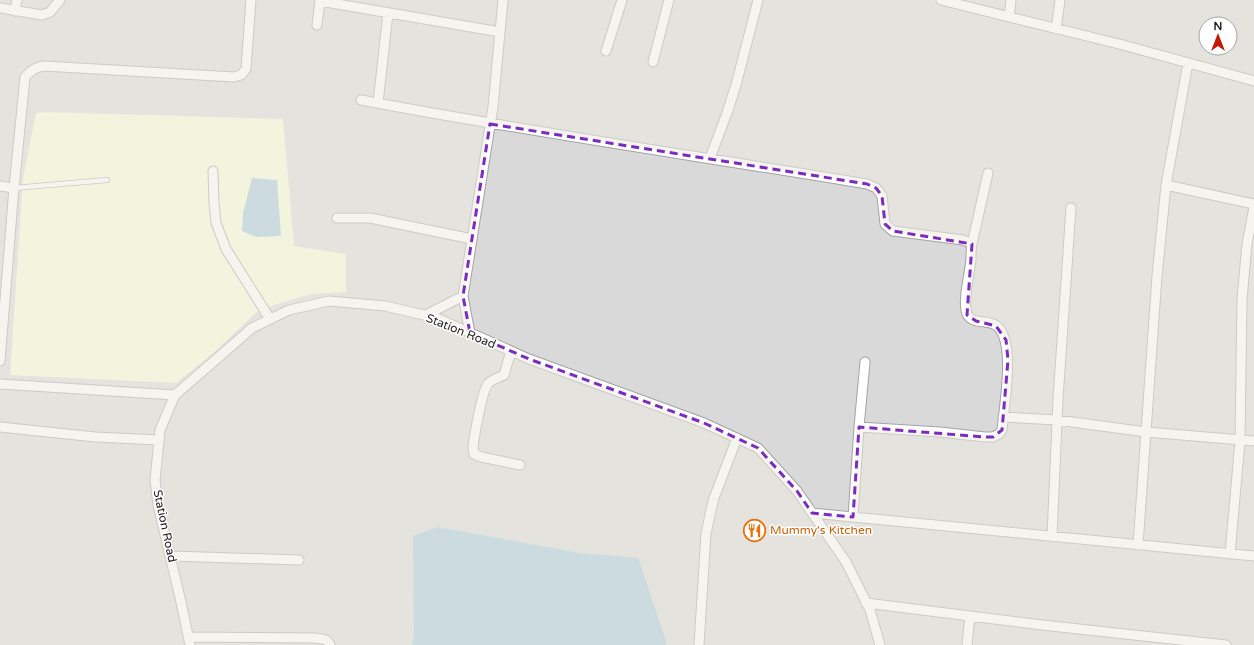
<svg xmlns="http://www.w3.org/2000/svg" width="1254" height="645" viewBox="0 0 1254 645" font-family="'Varela Round',sans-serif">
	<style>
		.residential { fill: #dad9d9; fill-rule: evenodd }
		.education { fill: #fafed9 }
		.water { fill: #a2c7db }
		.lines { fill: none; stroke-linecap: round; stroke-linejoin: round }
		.service-casing { stroke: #a3a3a3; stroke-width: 6 }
		.minor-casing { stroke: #a3a3a3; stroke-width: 11 }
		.service { stroke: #fff; stroke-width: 4.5 }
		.minor { stroke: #fff; stroke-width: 9 }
		.marked { fill: none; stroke: #7b2cbf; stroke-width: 3; stroke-dasharray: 8 5; stroke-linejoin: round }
		.labels { text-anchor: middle; stroke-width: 3; stroke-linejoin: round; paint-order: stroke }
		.street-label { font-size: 12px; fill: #1c1c1c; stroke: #fff }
		.food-label { font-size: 12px; fill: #c56008; stroke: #fff; text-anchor: start }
	</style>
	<rect width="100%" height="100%" fill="#edebe1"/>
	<path class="residential" d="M0 0H1254V645H0ZM1206 24H1230V48H1206Z"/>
	<path class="education" d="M47 112 283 119 294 246 346 254V292L311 294 277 304 258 311 212 354 176 383 10 375 23 178 36 113Z"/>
	<path class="water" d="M252 178 277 180 281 236 256 237 242 231 243 213Z
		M438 527 580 553 638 558 666 641V645H412L414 635 413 536Z"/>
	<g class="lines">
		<defs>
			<path id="service" d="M14 188 107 180"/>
			<path id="minor" d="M941 0 1123 45 1254 81
				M320 1 500 32
				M0 8 42 15 50 12 60 0
				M15 11 17 0
				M1009 17 1011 0
				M317 25 320 0
				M1056 29 1060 0
				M606 51 622 0
				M653 62 669 0
				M361 100C529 132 698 156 867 184L876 188 882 196 885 224 893 231 963 240 972 244C971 249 971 254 971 259 970 273 962 301 967 314 972 325 988 319 997 326 1016 342 1004 406 1002 430L999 434 993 437H985L940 432 859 427
				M378 103 388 13
				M710 158 727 113 736 85 758 0
				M213 171 214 203 216 223 226 249 270 319
				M1166 185 1254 204
				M0 186 14 188 0 361
				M14 188 25 77C30 71 35 67 44 66L234 77 241 75 246 69 251 0
				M337 218H370L472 239
				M972 244 988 173
				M426 315 463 296
				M470 333 463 296 493 107 503 0
				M511 351 504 375C499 378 491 379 488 384 482 391 474 437 473 448L474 454 481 457 520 465
				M0 384 175 395
				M1003 417 1057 420 1146 432 1254 441
				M0 427 95 437 159 440
				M812 513 1254 556
				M853 517 859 427 865 362
				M1052 537 1058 399 1071 208
				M1138 545 1157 276 1166 185 1188 63
				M1230 554 1240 441 1242 299 1247 244 1254 207
				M171 556 299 560
				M866 603 1042 625 1226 645
				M188 637 314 638C320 639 328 638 330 645
				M190 645 181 602 158 505 155 480 160 430 175 395 252 328 289 310 329 301 385 306 437 318 529 359 704 423 758 448 797 491 846 562 870 610 880 645
				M699 645 706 534 711 510 714 498 737 438
				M967 645 970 616"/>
		</defs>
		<use href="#service" class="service-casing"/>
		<use href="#minor" class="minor-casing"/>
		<use href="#service" class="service"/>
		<use href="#minor" class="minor"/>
	</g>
	<path d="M0 0H1254V645H0ZM490 124 867 184 876 188 882 196 885 224 893 231 972 244 967 315 976 321 996 326 1006 340 1008 360 1002 430 993 437H985L859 427 853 517 812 513 797 491 758 448 704 423 529 359 470 333 463 296Z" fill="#edebe1" fill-opacity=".55" fill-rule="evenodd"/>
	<path class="marked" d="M490 124 867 184 876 188 882 196 885 224 893 231 972 244 967 315 976 321 996 326 1006 340 1008 360 1002 430 993 437H985L859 427 853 517 812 513 797 491 758 448 704 423 529 359 470 333 463 296Z"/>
	<defs>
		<symbol id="restaurant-ring" viewBox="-11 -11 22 22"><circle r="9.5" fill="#fff" stroke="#e8710a" stroke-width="1.5"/><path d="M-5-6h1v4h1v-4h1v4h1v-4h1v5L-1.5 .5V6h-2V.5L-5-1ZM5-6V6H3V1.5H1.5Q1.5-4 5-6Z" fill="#e8710a"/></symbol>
	</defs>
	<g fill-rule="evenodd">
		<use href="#restaurant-ring" x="742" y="518" width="25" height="25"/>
	</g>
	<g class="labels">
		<g class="street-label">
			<text transform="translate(461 331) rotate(22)" y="4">Station Road</text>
			<text transform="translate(165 526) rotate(78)" y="4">Station Road</text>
		</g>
		<g class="food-label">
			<text x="770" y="534">Mummy's Kitchen</text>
		</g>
	</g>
	<g transform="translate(1218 36)"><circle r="19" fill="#ffffff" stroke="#a4a4a4"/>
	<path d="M0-3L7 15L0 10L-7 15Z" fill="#c51903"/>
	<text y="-6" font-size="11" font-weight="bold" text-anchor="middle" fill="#1c1c1c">N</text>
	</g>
</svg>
